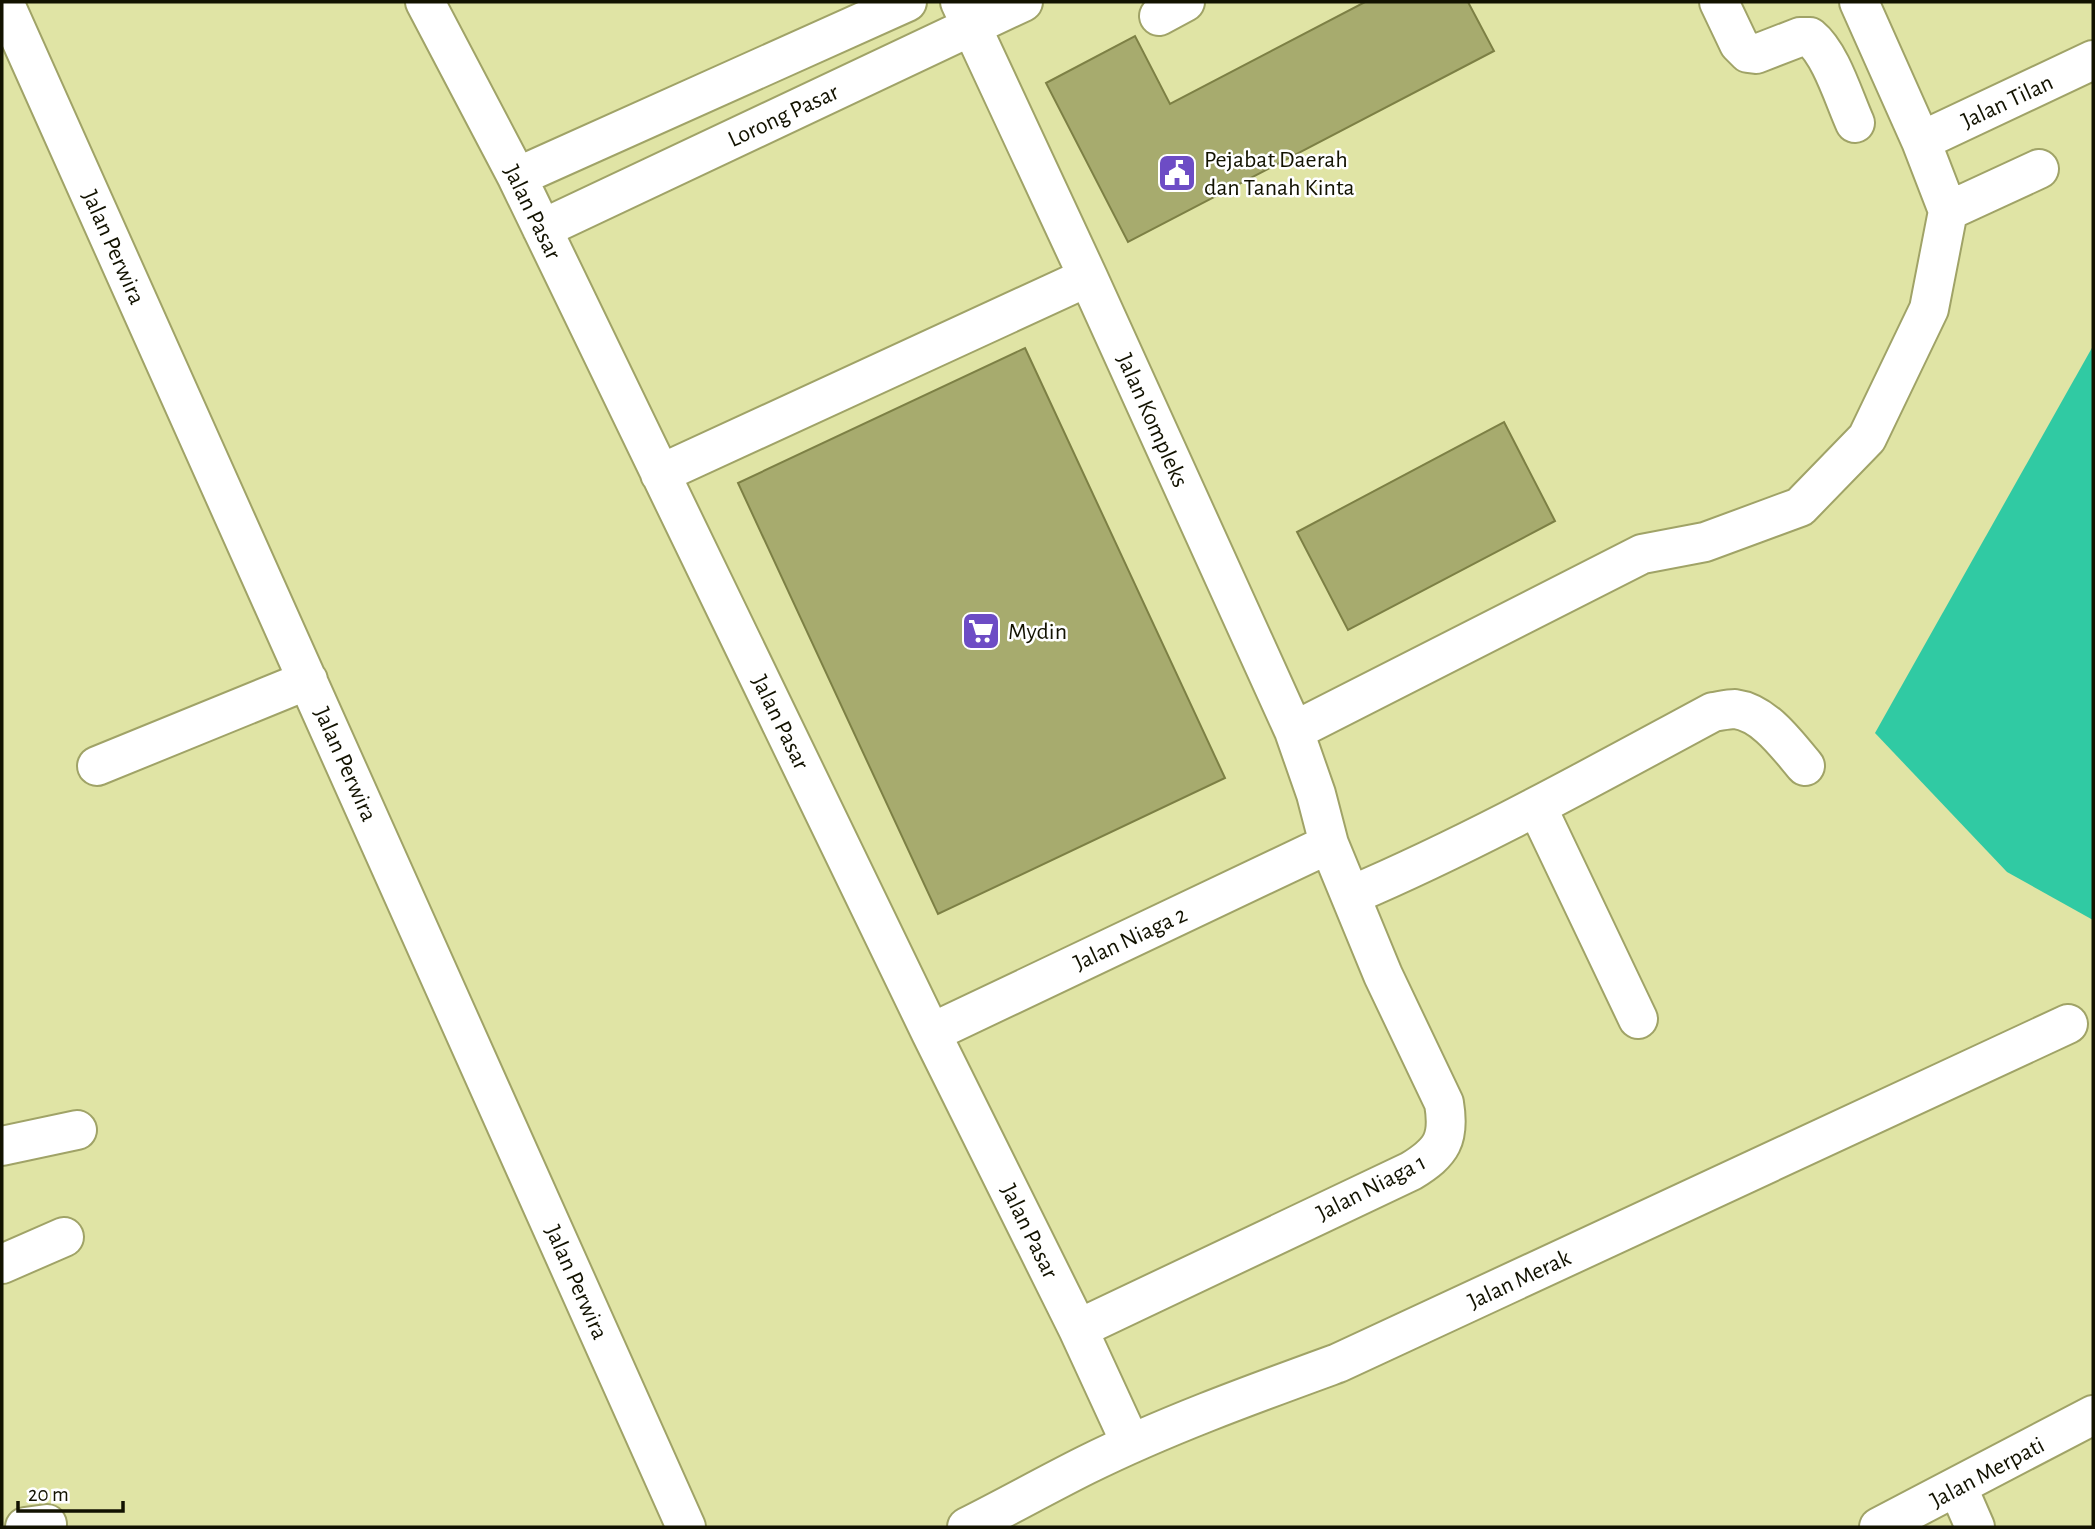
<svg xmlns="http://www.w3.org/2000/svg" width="2095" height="1529" viewBox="0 0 2095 1529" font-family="'Alegreya Sans',sans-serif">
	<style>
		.water { fill: #30caa3 }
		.building { fill: #a7ab6e; stroke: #7d8045; stroke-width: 2 }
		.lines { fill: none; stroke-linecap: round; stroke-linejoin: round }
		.minor-casing { stroke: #a0a367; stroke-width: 42 }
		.minor { stroke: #fff; stroke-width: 38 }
		.labels { text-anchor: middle; stroke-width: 5; stroke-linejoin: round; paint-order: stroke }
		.street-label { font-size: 24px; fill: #121200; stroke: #fff }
		.poi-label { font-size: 24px; fill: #121200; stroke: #fff; text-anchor: start }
	</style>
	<rect width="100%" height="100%" fill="#e0e4a5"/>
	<path class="water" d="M2093 346V920L2007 872 1875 733Z"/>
	<path class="building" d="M1365 2H1468L1494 51 1128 242 1046 83 1135 36 1170 104Z
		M1025 348 1225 778 938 914 738 483Z
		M1504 422 1555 521 1348 630 1297 532Z"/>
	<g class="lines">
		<defs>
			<path id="minor" d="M4 2 686 1527
				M425 2 517 177 931 1033 1078 1329 1131 1444
				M960 2 1088 277 1294 731 1316 794 1329 844 1383 975 1444 1103C1450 1139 1442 1152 1411 1171L1078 1329
				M1719 2 1739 44 1748 53 1756 54 1800 37H1810C1831 54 1844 99 1855 123
				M1159 16 1185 2
				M1921 141 2093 60
				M517 177 907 2
				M1948 211 2039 169
				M542 229 1023 2
				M660 474 1088 277
				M1294 731 1642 554 1705 542 1800 507 1867 438 1929 309 1948 211 1921 141 1859 2
				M97 766 308 680
				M1537 807 1638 1019
				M1352 895C1476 842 1594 776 1713 712 1720 711 1728 709 1735 709 1765 713 1787 745 1805 766
				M931 1033 1329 844
				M2 1146 77 1130
				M2 1264 64 1237
				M1958 1488 1975 1527
				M25 1527 47 1524
				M967 1527C1007 1507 1046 1485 1086 1465 1167 1425 1253 1394 1338 1363L2068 1024
				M1879 1527 2093 1415"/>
		</defs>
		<use href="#minor" class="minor-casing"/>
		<use href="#minor" class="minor"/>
	</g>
	<defs>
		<symbol id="civic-square" viewBox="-11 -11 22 22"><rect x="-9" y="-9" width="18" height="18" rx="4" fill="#6d4cc5" stroke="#fff"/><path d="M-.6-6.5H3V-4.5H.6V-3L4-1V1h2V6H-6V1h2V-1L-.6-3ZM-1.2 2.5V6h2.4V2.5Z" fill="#fff"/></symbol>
		<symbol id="supermarket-square" viewBox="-11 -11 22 22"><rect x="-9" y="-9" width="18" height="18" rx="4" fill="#6d4cc5" stroke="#fff"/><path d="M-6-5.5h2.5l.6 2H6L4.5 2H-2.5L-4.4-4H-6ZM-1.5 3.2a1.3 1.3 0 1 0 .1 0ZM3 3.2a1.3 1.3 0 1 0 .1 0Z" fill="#fff"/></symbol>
	</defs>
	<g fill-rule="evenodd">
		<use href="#civic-square" x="1155" y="151" width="44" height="44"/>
		<use href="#supermarket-square" x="959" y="609" width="44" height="44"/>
	</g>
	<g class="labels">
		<g class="street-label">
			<text transform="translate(2007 101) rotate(-25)" y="8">Jalan Tilan</text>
			<text transform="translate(783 115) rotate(-25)" y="8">Lorong Pasar</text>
			<text transform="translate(533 212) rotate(64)" y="8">Jalan Pasar</text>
			<text transform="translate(114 247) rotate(66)" y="8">Jalan Perwira</text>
			<text transform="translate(1153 420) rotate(66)" y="8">Jalan Kompleks</text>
			<text transform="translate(781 722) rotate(64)" y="8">Jalan Pasar</text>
			<text transform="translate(346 764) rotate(66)" y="8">Jalan Perwira</text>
			<text transform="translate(1130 938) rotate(-25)" y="8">Jalan Niaga 2</text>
			<text transform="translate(1371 1187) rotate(-27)" y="8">Jalan Niaga 1</text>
			<text transform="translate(1030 1231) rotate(64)" y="8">Jalan Pasar</text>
			<text transform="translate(1519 1279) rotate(-25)" y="8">Jalan Merak</text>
			<text transform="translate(577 1282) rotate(66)" y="8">Jalan Perwira</text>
			<text transform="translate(1987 1472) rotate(-28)" y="8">Jalan Merpati</text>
		</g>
		<g class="poi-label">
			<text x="1204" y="167">Pejabat Daerah<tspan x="1204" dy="28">dan Tanah Kinta</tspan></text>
			<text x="1008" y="639">Mydin</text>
		</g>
	</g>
	<rect width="2095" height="1529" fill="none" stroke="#121200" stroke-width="7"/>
	<path d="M18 1501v10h105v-10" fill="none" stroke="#121200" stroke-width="3.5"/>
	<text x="28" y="1501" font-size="21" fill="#121200" stroke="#ffffff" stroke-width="5" paint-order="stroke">20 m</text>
</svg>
